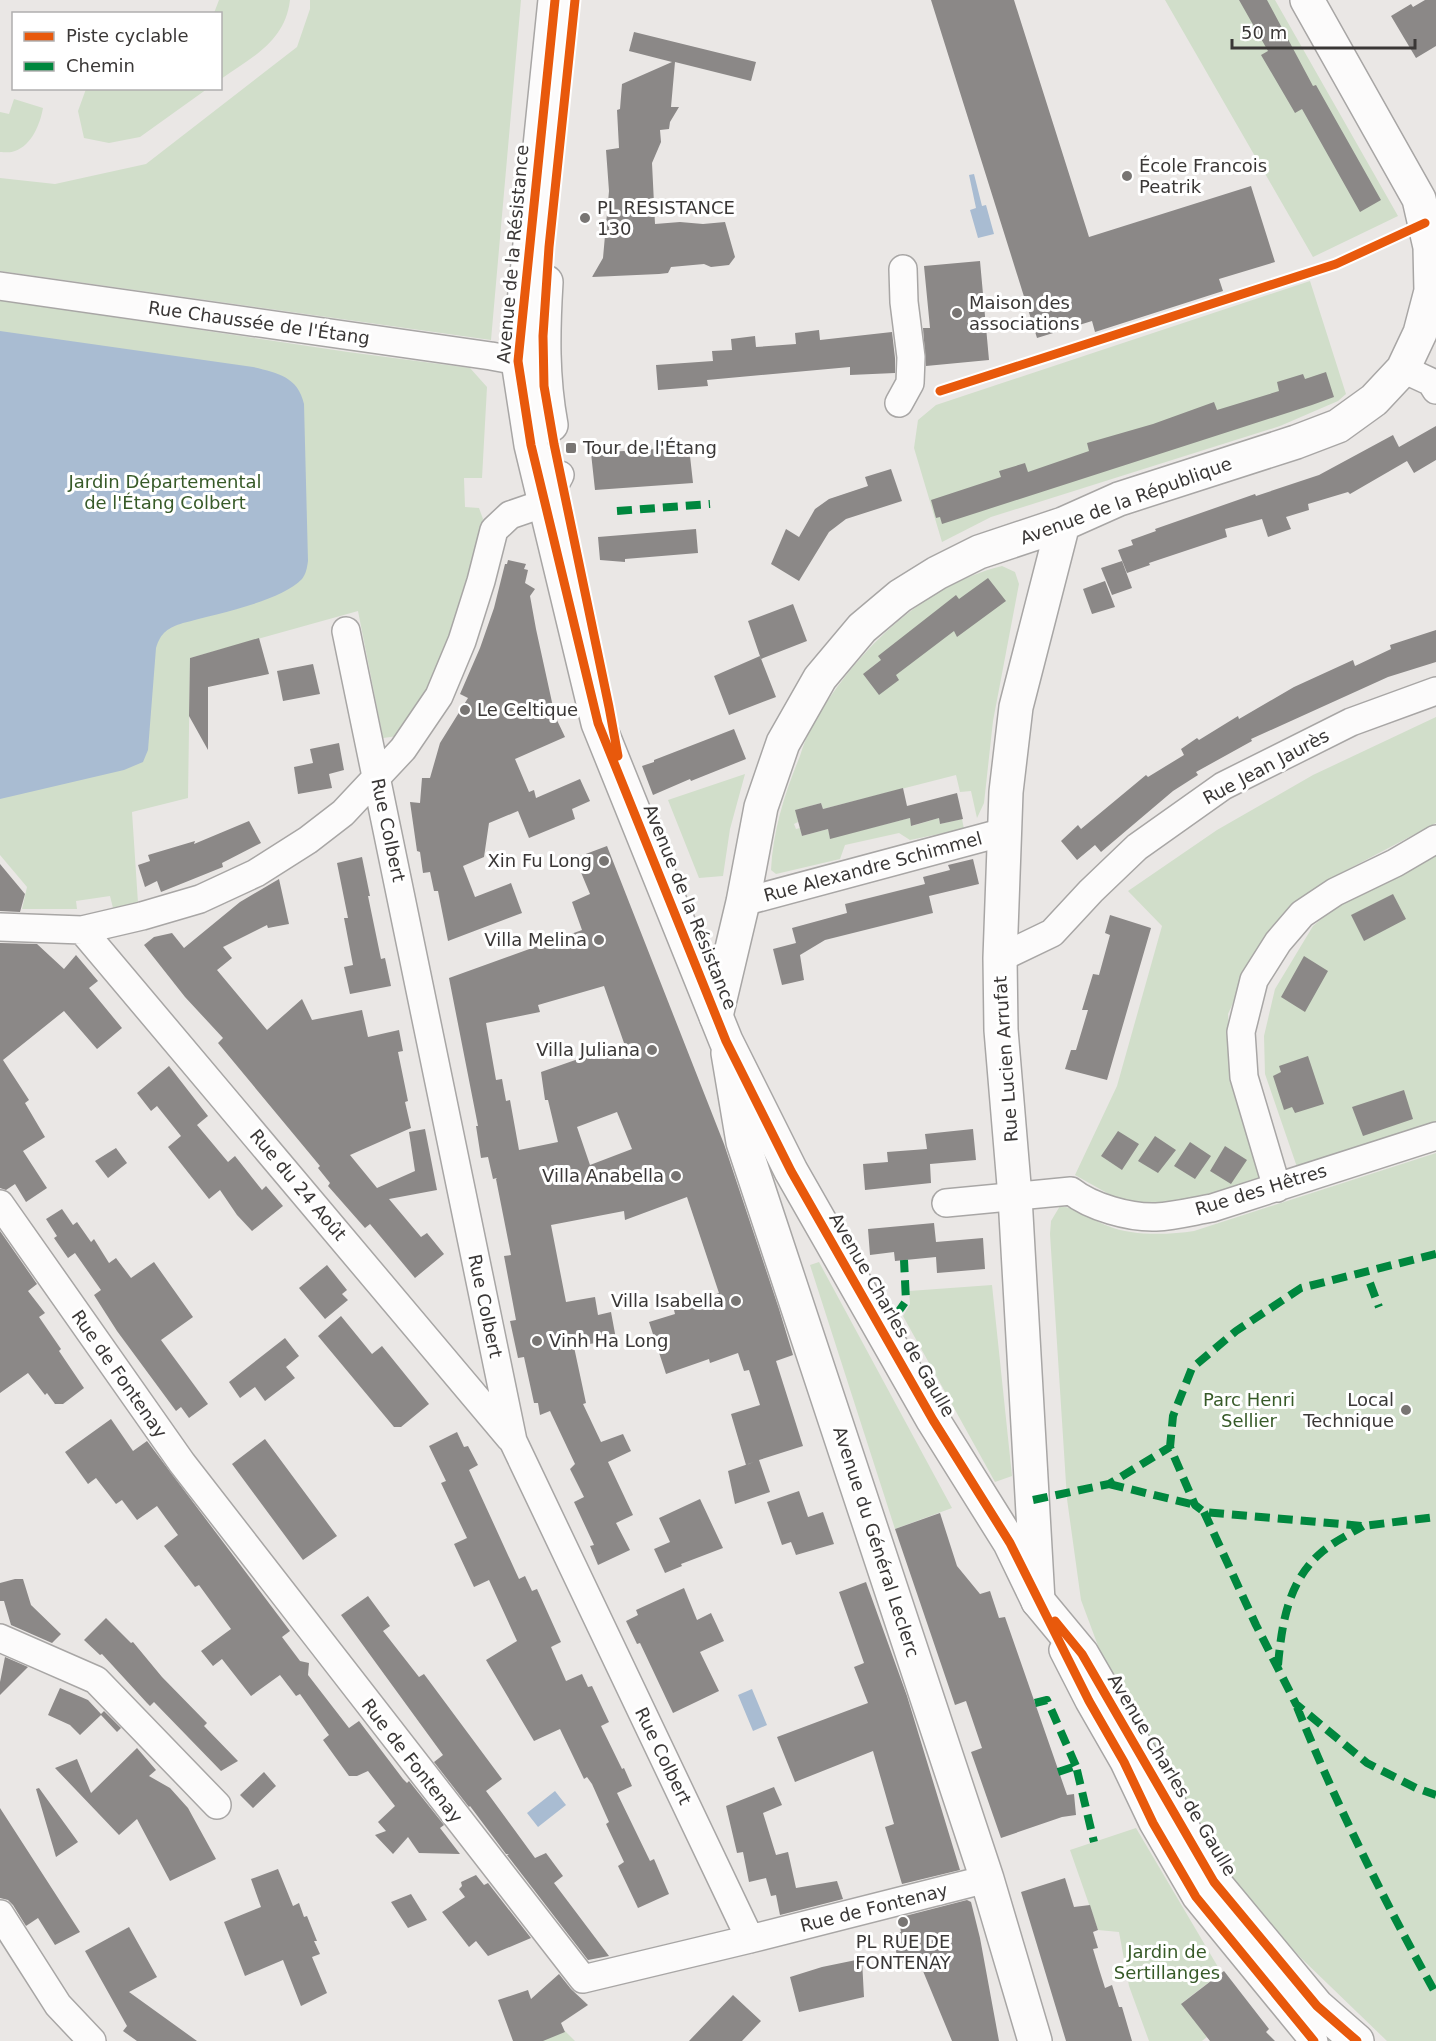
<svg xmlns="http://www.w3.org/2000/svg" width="1436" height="2041" viewBox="0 0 1436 2041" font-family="'DejaVu Sans',sans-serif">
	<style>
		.green { fill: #d1deca }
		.water { fill: #a9bcd2 }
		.building { fill: #8b8887; fill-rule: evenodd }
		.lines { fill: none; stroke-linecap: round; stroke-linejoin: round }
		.minor-casing { stroke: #a8a6a5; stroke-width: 30 }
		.tertiary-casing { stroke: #a8a6a5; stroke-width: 36 }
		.secondary-casing { stroke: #a8a6a5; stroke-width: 36 }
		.minor { stroke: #fcfbfb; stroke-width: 27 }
		.tertiary { stroke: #fcfbfb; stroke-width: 33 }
		.secondary { stroke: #fcfbfb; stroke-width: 33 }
		.quiet { stroke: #00873e; stroke-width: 8; stroke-dasharray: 15 8; stroke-linecap: butt }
		.cycleway-casing { stroke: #fff; stroke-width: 13 }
		.cycleway { stroke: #e8590c; stroke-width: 9 }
		.poi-dot { fill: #787573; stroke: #fff; stroke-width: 2 }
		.labels { text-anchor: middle; stroke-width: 6; stroke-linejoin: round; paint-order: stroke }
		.poi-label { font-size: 18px; fill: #3a3736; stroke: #fff; text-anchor: start }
		.street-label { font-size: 18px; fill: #3a3736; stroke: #fff }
		.park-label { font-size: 18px; fill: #375a28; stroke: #fff }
	</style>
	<rect width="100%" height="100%" fill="#eae7e5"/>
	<path class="green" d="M219 0H290C285 42 252 57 221 79L220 14 214 13Z
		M310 0H521L491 340 0 271V178L55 184 146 164 297 47 310 9Z
		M1165 0H1275L1398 216 1313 257Z
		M86 89V88L207 89 140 137 109 143 84 138 78 111Z
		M14 99 43 108C40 124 32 145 15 151 11 153 4 152 0 152V112L9 114Z
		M1310 281 1346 394 1338 401 1280 426 991 517 942 542 914 448 918 420 936 405Z
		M0 300 348 352 470 368 487 387 482 478H464L465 507 479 508 483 519C477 546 473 574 466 600 451 650 426 693 398 736L383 738 358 611 190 658 188 798 132 812 138 903 113 908 110 896 76 901 77 909H22L27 887 0 855Z
		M1002 566 1015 572 1019 584 993 721 984 803 977 818 971 791 960 792 956 775 823 809 821 803 796 810 798 822 794 824 796 829 800 828 802 836 828 829 830 838 910 818 912 826 939 818 940 824 962 819 964 829 910 840 899 833 845 845 840 859 776 874 771 870C773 830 785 792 800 756 803 746 807 735 812 726 853 655 920 586 1002 566Z
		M1436 717V823L1341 873 1309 893 1287 910 1259 945 1228 1014 1231 1061 1259 1164V1178L1252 1187 1224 1198 1148 1205 1114 1197 1075 1175 1117 1086 1162 926 1128 891 1217 830 1313 775Z
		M745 774 730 829 723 876 699 878 668 800Z
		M1436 850V1127L1298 1170 1265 1074 1264 1036 1275 989 1313 926 1339 904Z
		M1436 1153V2041H1387L1301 1958 1214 1863 1107 1670 1081 1600 1067 1499 1050 1234 1051 1221 1060 1206C1081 1209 1090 1219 1108 1226 1132 1236 1168 1235 1194 1231Z
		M819 1262 952 1508 895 1529 810 1265Z
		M992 1285 1012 1476 995 1482 903 1316 910 1304 909 1291Z
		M1136 1828 1218 1967 1217 1976 1182 2003 1207 2037 1202 2041H1149L1129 1986 1119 1932 1098 1930 1070 1850Z
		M565 2031 575 2041H540Z"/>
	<path class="water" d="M974 174 982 206 986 205 994 234 978 238 970 210 976 208 969 175Z
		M0 331 253 367C278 373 298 377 304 404L308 561C307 568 306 574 302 579 280 602 215 614 183 623 168 628 161 632 156 648L148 750 143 762 124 770 0 799Z
		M752 1689 767 1725 753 1731 738 1695Z
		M555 1791 566 1805 538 1827 527 1813Z"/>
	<path class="building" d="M931 0H1014L1089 237 1251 186 1275 262 1219 279 1223 291 1095 332 1092 321 1037 338Z
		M1239 0H1267L1313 86 1316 85 1381 200 1360 212 1302 109 1295 113 1261 55 1268 51Z
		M1425 0H1436V46L1416 58 1391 16 1411 4 1413 7Z
		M634 32 756 62 751 81 675 62 671 107H679L670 122 669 129 660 130 661 142 652 163 655 224 680 222 703 224 725 222 735 257 729 265 711 267 704 264 671 267 668 273 659 274 592 277 603 258 609 191 606 150 619 148 617 110 620 109 622 84 672 62 629 51Z
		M980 261 989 360 926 366 923 328H930L924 266Z
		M819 330 820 340 892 332 895 358V373L850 375V367L707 380 708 386 658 390 656 365 713 361 712 351 732 350 731 339 755 336 756 347 796 344 795 333Z
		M1326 372 1334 397 1312 405 942 524 940 517 936 518 931 500 1001 477 999 471 1025 463 1028 472 1089 451 1087 443 1153 424 1214 402 1217 410 1279 391 1277 382 1303 374 1305 379Z
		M1436 426V460L1414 473 1407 461 1350 494 1348 492 1308 504 1309 510 1286 517 1291 529 1268 537 1262 519 1225 529 1227 537 1149 563 1150 565 1127 573 1118 550 1133 545 1131 540 1156 531 1155 529 1255 494 1256 496 1319 475 1393 435 1399 447Z
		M689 447 693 483 595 490 591 453Z
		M891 469 902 501 846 519 829 532 799 581 771 564 786 529 799 537 815 509 829 499 868 486 865 477Z
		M696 529 698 553 625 559V562L600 560 598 537Z
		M508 560 526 564 524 569 528 570 525 583 535 589 530 596 536 629 555 716 565 737 515 759 529 792 534 790 536 798 580 779 590 801 572 809 575 819 529 838 518 811 489 823 484 857 463 866 475 897 511 883 522 913 448 941 438 891H434L430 872 423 873 420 852 417 851 410 802 420 803 422 778H430L440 743 468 698 460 694 480 648 494 608 505 564H507Z
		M1122 561 1132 588 1112 595 1101 568Z
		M988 578 1006 601 957 637 954 631 896 675 899 680 879 695 863 674 881 660 878 656 956 595 959 599Z
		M1105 581 1115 607 1092 614 1083 589Z
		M793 604 807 641 761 659 748 621Z
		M1436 630V662L1388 677 1251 739 1252 741 1196 772 1198 775 1173 791 1101 852 1095 845 1077 860 1061 841 1078 825 1081 829 1146 775 1148 777 1184 755 1181 749 1197 738 1199 740 1238 716 1239 719 1294 687 1353 660 1355 666 1391 649 1390 645Z
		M259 638 269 674 208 687V750L189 716 190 658Z
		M760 656 776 697 729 715 714 676Z
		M313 664 320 694 283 701 277 671Z
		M734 729 746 759 691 781 690 779 653 795 642 766 654 762V760Z
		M339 743 344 770 329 774 332 788 298 794 294 767 313 763 310 749Z
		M903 788 907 806 957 793 963 819 940 824 939 818 911 826 910 818 830 839 828 829 802 836 795 810 821 803 823 809Z
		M249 821 261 843 222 863 223 867 161 892 157 881 145 887 138 865 150 861 148 855 195 841 194 844Z
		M607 846 724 1144 779 1309 793 1355 776 1361 803 1446 759 1460 770 1492 735 1504 728 1471 754 1462 746 1465 731 1414 760 1405 749 1370 744 1371 738 1353 710 1363 709 1359 666 1374 649 1322 675 1314 674 1310 719 1293 687 1197 625 1220 624 1211 551 1225 566 1302 595 1297 598 1315 611 1312 616 1339 574 1347 586 1403 583 1404 601 1442 623 1434 631 1451 608 1462 633 1515 616 1523 630 1550 598 1565 590 1546 594 1545 574 1502 584 1497 570 1469 575 1464 550 1411 540 1415 538 1403H534L524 1357 518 1358 510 1321 516 1320 504 1256 511 1255 496 1179 497 1178 493 1179 488 1157 481 1158 476 1126H478L449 978 582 930 572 902 590 894 575 858ZM604 986 624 1043 541 1072 545 1100H548L558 1142 519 1150 510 1100 506 1101 502 1079 496 1080 486 1023 540 1012 538 1005ZM617 1112 632 1149 590 1165 577 1127Z
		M362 857 370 896H368L381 959 385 958 391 986 350 994 344 967 353 965 344 918H348L337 863Z
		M973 859 979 884 929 896 933 913 825 940 800 955 804 980 782 985 773 949 796 943 792 928 847 913 845 904 925 884 923 877 950 870 948 865Z
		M0 864 25 894 20 912 0 911Z
		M279 879 289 924 268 928 267 925 223 947 232 958 217 970 267 1030 302 999 312 1020 362 1010 368 1037 399 1030 403 1051 398 1052 408 1101 405 1102 411 1128 350 1155 377 1188 415 1171 409 1132 425 1129 437 1190 389 1199 421 1237 427 1233 444 1254 415 1278 370 1224 365 1228 328 1186 330 1183 318 1168 320 1166 218 1043 223 1038 185 997 144 945 154 937 172 933 184 948 240 902Z
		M1393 894 1406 919 1364 941 1351 915Z
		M1110 915 1151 928 1107 1080 1065 1069 1071 1050H1076L1088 1010H1082L1093 974 1099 975 1110 935 1105 933Z
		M0 943 37 944 64 969 76 955 98 981 89 988 122 1028 97 1049 64 1011 3 1060 29 1100 25 1103 45 1137 23 1151 47 1188 26 1202 15 1184 6 1190 0 1188Z
		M1304 956 1328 971 1305 1012 1281 997Z
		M1308 1056 1324 1104 1295 1113 1292 1107 1284 1110 1273 1076 1281 1072 1279 1066Z
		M169 1066 208 1116 197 1125 228 1162 235 1156 262 1190 266 1186 283 1206 252 1231 237 1215 220 1190 209 1199 168 1147 181 1136 157 1106 151 1111 137 1093Z
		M1404 1090 1413 1119 1363 1136 1352 1107Z
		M973 1129 976 1160 930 1164 931 1183 865 1190 863 1164 888 1162 887 1152 927 1149 925 1134Z
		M1118 1131 1139 1144 1122 1170 1101 1156Z
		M1155 1136 1176 1150 1158 1173 1138 1161Z
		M1190 1142 1211 1156 1195 1179 1174 1166Z
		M1225 1146 1247 1160 1231 1184 1210 1171Z
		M116 1148 127 1163 108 1178 95 1161Z
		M62 1209 73 1225 77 1222 91 1242 94 1239 109 1263 116 1258 131 1278 154 1262 193 1317 161 1340 208 1404 189 1418 181 1407 176 1411 117 1331 94 1295 101 1290 75 1253 68 1258 54 1238 57 1236 46 1219Z
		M934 1223 936 1242 983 1238 985 1269 937 1273 936 1257 895 1261 894 1252 870 1255 868 1229Z
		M0 1231 37 1284 28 1291 45 1313 39 1317 61 1349 59 1351 84 1388 63 1404H55L47 1393 45 1395 28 1373 0 1393Z
		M327 1265 347 1290 342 1294 348 1300 325 1319 299 1288Z
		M341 1316 372 1354 382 1346 429 1404 401 1427H394L318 1336Z
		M285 1338 299 1356 286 1367 295 1378 265 1401 255 1387 240 1398 229 1382Z
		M111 1419 133 1451 147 1441 290 1631 282 1637 300 1661 309 1663 308 1675 349 1728 359 1721 403 1779 407 1783 409 1781 444 1825 440 1828 460 1854 419 1853 408 1837 393 1854 375 1835 386 1831 378 1822 395 1806 368 1771 357 1776H349L323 1740 329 1735 300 1694 296 1696 280 1675 251 1696 222 1659 213 1666 201 1651 231 1629 199 1585 195 1587 164 1546 178 1535 157 1506 137 1520 122 1500 116 1504 96 1478 88 1484 65 1452Z
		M457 1432 464 1447 468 1446 478 1465 469 1470 519 1579 525 1576 532 1591 537 1589 561 1642 551 1647 566 1681 582 1674 588 1687 592 1686 609 1722 601 1726 622 1769 624 1768 632 1786 617 1793 650 1861 654 1859 669 1894 638 1908 618 1866 624 1862 606 1824 609 1822 592 1784 587 1777 584 1779 560 1729 534 1741 486 1660 517 1641 489 1580 474 1587 454 1544 467 1538 441 1483 446 1481 429 1446Z
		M265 1439 337 1536 303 1560 232 1464Z
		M799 1491 808 1517 823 1512 834 1544 796 1555 791 1542 782 1545 767 1502Z
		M700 1499 723 1548 681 1564 682 1566 665 1573 654 1549 670 1542 659 1518Z
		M940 1513 957 1566 980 1594 990 1591 999 1618 1005 1617 1067 1795 1074 1794 1076 1815 1062 1817 1001 1838 971 1752 982 1748 966 1701 955 1705 895 1529Z
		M15 1579H23L31 1605 61 1634 52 1643 11 1625 4 1601H0V1583Z
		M866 1582 907 1696 960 1870 902 1884 885 1827 894 1824 873 1751 795 1782 777 1737 868 1703 854 1667 864 1663 839 1592Z
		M684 1588 697 1620 711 1613 724 1641 700 1652 719 1691 673 1713 640 1643 637 1644 626 1621 638 1615 636 1610Z
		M368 1596 390 1626 383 1631 419 1677 424 1674 502 1779 486 1791 535 1858 546 1853 563 1876 554 1883 609 1956 588 1960 507 1855 509 1854H506L470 1806 469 1807 434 1762 443 1755 341 1615Z
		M106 1618 131 1643 133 1642 162 1677 207 1723 204 1726 238 1761 221 1771 154 1702 150 1706 147 1703 102 1654 100 1655 84 1640Z
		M5 1657 28 1667 0 1695V1682Z
		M60 1688 88 1700 101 1714 104 1711 121 1728 117 1732 101 1715 80 1735 70 1725 48 1715Z
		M137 1748 156 1770 149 1776 170 1788 188 1808 216 1859 170 1881 137 1819 119 1835 55 1768 77 1759 91 1793Z
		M264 1772 276 1786 253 1808 240 1795Z
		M774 1787 782 1805 763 1813 776 1855 788 1852 796 1888 837 1881 843 1899 780 1915 776 1895 771 1896 766 1878 749 1882 743 1852 737 1853 726 1806Z
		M39 1788 78 1842 56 1857 36 1789Z
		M0 1808 80 1932 55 1945 38 1918 26 1926 13 1905 8 1900 0 1898Z
		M278 1869 293 1906 299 1903 304 1917 307 1916 317 1941H314L320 1954 312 1957 327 1993 301 2006 283 1960 245 1976 224 1922 261 1907 251 1879Z
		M476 1875 484 1885 488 1883 531 1938 488 1956 476 1941 469 1947 442 1912 465 1897 459 1889 462 1886 461 1882Z
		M1065 1878 1074 1907 1090 1905 1098 1930 1093 1932 1098 1948 1093 1949 1099 1969 1105 1988 1112 1985 1119 2007H1122L1132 2041H1066L1021 1892Z
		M411 1894 427 1920 408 1928 391 1902Z
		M967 1900 971 1902 980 1938 999 2041H952L918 1959 899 1964 892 1934 901 1932 899 1920 906 1919 905 1916Z
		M129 1927 157 1977 129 1992 197 2041H137L123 2031 127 2026 85 1951Z
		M856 1960H862L864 1997 799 2012 790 1977 822 1967Z
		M1224 1971 1269 2029 1266 2032 1275 2041H1210L1181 2004Z
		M559 1974 571 1989 588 2005 561 2023 565 2032 543 2041H513L498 2000 528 1990 531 1999Z
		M733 1995 761 2021 742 2041H689Z"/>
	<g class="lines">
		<defs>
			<path id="minor" d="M0 286 491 356 518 361 531 374
				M1403 369 1431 382 1436 390
				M899 403 910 383 911 357 904 302 903 269
				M346 631 513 1441 750 1939
				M743 902 1004 832
				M0 927 82 930 142 916 200 899 256 873 308 840 343 813 403 749 439 696 462 641 481 581 494 530 510 515 545 503 560 475
				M82 930 510 1438
				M1000 958 1052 933 1091 891 1137 847 1223 786 1351 722 1436 691
				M1277 1188 1244 1077 1241 1032 1254 980 1278 942 1302 914 1335 892 1395 863 1436 839
				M946 1203 1071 1191C1091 1207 1130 1218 1156 1217 1175 1216 1194 1211 1212 1208L1436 1136
				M0 1204 182 1463 583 1979 750 1939 987 1879
				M0 1638 96 1680 217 1805
				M1063 1650 1089 1701 1124 1762 1153 1823 1196 1897 1314 2041
				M0 1914 58 2005 92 2041"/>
			<path id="tertiary" d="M716 1016 743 902 761 807 783 743 820 678 862 628 900 596 937 573 979 552 1063 524 1119 499 1296 442 1338 426 1374 400 1403 369 1420 333 1431 291 1430 247 1419 199 1307 0
				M728 1053 743 1142 987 1879 1035 2041
				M1038 1601 1015 1197 1001 1030 1000 958 1006 792 1016 707 1063 524"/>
			<path id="secondary" d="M555 0 518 361 531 445 598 723 726 1041 791 1171 933 1420 1010 1543 1038 1601 1082 1654 1214 1882 1317 2006 1357 2041
				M546 282C543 332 542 376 551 425"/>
		</defs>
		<use href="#minor" class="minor-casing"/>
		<use href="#tertiary" class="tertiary-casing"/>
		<use href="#secondary" class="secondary-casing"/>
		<use href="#minor" class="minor"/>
		<use href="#tertiary" class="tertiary"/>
		<use href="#secondary" class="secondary"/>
		<path class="quiet" d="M617 511 710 504
			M1436 1254 1301 1288 1236 1331 1192 1368 1173 1416 1170 1447 1195 1505 1204 1512 1363 1526 1436 1517
			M1370 1283 1379 1307
			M896 1315 906 1301 904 1260
			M1109 1484 1195 1505
			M1033 1500 1109 1484 1170 1447
			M1204 1512 1256 1625 1296 1704 1367 1763 1416 1788 1436 1795
			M1278 1665C1282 1623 1288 1580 1323 1551 1335 1541 1350 1534 1363 1526
			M1035 1703 1047 1700 1076 1766
			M1297 1707C1337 1806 1384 1901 1436 1994
			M1058 1772 1076 1766 1094 1842"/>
		<defs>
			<path id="cycleway" d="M555 0 518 361 531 445 598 723 726 1041 791 1171 933 1420 1010 1543 1089 1701 1124 1762 1153 1823 1196 1897 1314 2041
				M575 0 549 247 543 336 544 386 554 444 609 707 618 756
				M940 391 1336 264 1425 223
				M1055 1621 1082 1654 1214 1882 1317 2006 1357 2041"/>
		</defs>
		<use href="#cycleway" class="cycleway-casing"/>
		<use href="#cycleway" class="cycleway"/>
	</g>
	<g class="poi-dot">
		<circle cx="1127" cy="176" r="6"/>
		<circle cx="585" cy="218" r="6"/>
		<circle cx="957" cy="313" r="6"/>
		<rect x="565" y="442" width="12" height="12" rx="3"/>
		<circle cx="465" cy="710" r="6"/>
		<circle cx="604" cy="861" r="6"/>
		<circle cx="599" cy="940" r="6"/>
		<circle cx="652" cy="1050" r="6"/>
		<circle cx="676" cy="1176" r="6"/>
		<circle cx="736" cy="1301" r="6"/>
		<circle cx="537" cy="1341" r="6"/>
		<circle cx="1406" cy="1410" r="6"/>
		<circle cx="903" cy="1922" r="6"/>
	</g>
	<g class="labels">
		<g class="poi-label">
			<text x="1139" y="172">École Francois<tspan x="1139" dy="21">Peatrik</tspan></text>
			<text x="597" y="214">PL RESISTANCE<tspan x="597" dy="21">130</tspan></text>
			<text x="969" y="309">Maison des<tspan x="969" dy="21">associations</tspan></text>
			<text x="583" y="454">Tour de l'Étang</text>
			<text x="477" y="716">Le Celtique</text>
			<text x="592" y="867" text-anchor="end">Xin Fu Long</text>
			<text x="587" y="946" text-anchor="end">Villa Melina</text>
			<text x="640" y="1056" text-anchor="end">Villa Juliana</text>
			<text x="664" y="1182" text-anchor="end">Villa Anabella</text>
			<text x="724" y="1307" text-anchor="end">Villa Isabella</text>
			<text x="549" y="1347">Vinh Ha Long</text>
			<text x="1394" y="1406" text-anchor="end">Local<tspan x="1394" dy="21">Technique</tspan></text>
			<text x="903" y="1948" text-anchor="middle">PL RUE DE<tspan x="903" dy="21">FONTENAY</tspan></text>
		</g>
		<g class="street-label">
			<text transform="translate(513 254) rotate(-85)" y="6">Avenue de la Résistance</text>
			<text transform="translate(259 323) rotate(8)" y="6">Rue Chaussée de l'Étang</text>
			<text transform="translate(1126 501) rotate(-20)" y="6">Avenue de la République</text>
			<text transform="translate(1266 767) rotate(-28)" y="6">Rue Jean Jaurès</text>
			<text transform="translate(388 830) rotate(78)" y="6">Rue Colbert</text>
			<text transform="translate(873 867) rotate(-15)" y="6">Rue Alexandre Schimmel</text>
			<text transform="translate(690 907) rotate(68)" y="6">Avenue de la Résistance</text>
			<text transform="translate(1006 1059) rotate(-94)" y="6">Rue Lucien Arrufat</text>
			<text transform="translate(298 1185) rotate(50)" y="6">Rue du 24 Août</text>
			<text transform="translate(1261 1190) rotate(-17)" y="6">Rue des Hêtres</text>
			<text transform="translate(485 1306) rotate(78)" y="6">Rue Colbert</text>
			<text transform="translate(892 1315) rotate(60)" y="6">Avenue Charles de Gaulle</text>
			<text transform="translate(119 1374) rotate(55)" y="6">Rue de Fontenay</text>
			<text transform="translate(876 1542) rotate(72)" y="6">Avenue du Général Leclerc</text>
			<text transform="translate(663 1756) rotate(64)" y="6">Rue Colbert</text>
			<text transform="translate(412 1761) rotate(52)" y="6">Rue de Fontenay</text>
			<text transform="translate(1172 1775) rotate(59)" y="6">Avenue Charles de Gaulle</text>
			<text transform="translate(874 1908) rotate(-14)" y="6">Rue de Fontenay</text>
		</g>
		<g class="park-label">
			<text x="165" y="488">Jardin Départemental<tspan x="165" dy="21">de l'Étang Colbert</tspan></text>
			<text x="1249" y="1406">Parc Henri<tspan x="1249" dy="21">Sellier</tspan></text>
			<text x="1167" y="1958">Jardin de<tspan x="1167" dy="21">Sertillanges</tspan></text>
		</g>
	</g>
	<rect x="12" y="12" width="210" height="78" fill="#ffffff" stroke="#b0afaf" stroke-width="1.5"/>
	<rect x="24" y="32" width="30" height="9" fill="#e8590c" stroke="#b0afaf" stroke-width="1.5"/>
	<text x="66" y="42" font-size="18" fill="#3a3736">Piste cyclable</text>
	<rect x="24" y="62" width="30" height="9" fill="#00873e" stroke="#b0afaf" stroke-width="1.5"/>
	<text x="66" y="72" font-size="18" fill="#3a3736">Chemin</text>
	<path d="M1232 39v9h183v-9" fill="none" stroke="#3a3736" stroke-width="3"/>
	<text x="1241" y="39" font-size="18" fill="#3a3736" stroke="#ffffff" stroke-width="4.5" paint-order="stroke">50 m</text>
</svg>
